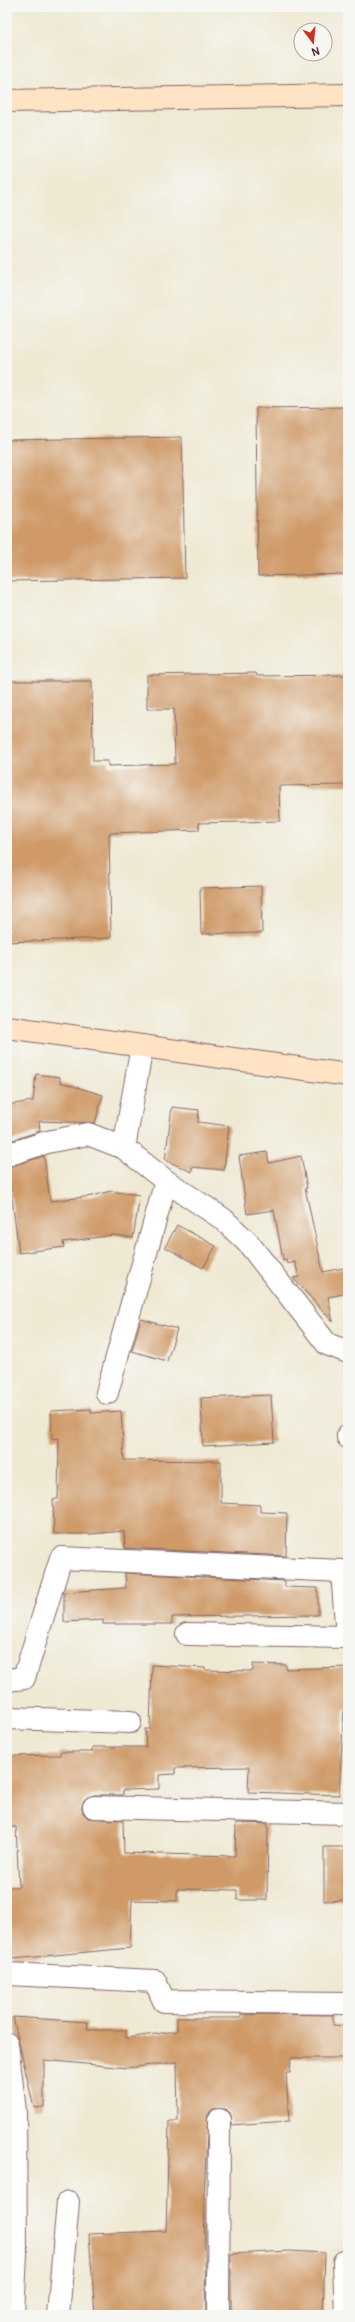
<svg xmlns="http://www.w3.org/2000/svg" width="355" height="2322" viewBox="0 0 355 2322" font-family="Pangolin,sans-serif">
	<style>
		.building { fill: #cf9a67 }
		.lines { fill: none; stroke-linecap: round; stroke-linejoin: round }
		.street-casing { stroke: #846666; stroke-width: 24 }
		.secondary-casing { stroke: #846666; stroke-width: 24 }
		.street { stroke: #fff; stroke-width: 22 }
		.secondary { stroke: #fee4c5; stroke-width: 22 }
	</style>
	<rect width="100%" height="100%" fill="#f6f6f2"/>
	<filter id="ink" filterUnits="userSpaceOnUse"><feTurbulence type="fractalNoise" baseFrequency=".025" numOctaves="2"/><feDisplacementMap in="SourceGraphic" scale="8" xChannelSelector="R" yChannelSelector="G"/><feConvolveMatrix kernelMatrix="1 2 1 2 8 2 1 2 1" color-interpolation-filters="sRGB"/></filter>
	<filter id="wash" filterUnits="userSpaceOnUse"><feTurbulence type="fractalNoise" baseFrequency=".012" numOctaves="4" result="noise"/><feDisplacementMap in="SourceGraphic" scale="16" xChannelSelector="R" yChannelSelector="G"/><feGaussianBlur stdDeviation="0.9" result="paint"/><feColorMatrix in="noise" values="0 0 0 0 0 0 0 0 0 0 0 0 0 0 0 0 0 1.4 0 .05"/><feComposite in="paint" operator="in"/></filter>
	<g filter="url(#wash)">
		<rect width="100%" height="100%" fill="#efe9d3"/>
		<g id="blocks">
			<path class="building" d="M348 407V574L258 576 256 408Z
				M182 437 185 578 7 581V440Z
				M256 673 257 676 348 675V785L279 786 280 821 199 823V830L109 833 111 938 7 942V681H92L93 761H108V766L175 764 174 709H147V675Z
				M261 886 262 933 201 934 200 888Z
				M36 1074 60 1077V1082L103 1095 95 1123 39 1121 40 1131 7 1142V1105L33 1101Z
				M172 1107 199 1110 198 1122 229 1126 224 1170 192 1167V1172L165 1160Z
				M267 1152 269 1163 301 1156 307 1188H305L323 1272 348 1267V1293L328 1297 333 1322 293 1278 299 1277 295 1262 287 1264 286 1259 283 1260 274 1210 247 1214 239 1156Z
				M44 1156 50 1201 93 1196 110 1191 140 1195 133 1238 114 1235 63 1242 64 1247 19 1253 8 1167Z
				M177 1225 216 1246 203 1268 165 1247Z
				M141 1319 177 1329 167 1361 132 1351Z
				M271 1395 274 1442 203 1446 201 1398Z
				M91 1409V1413L121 1411 124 1460 221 1461V1503L260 1505V1512L287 1513 286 1556 125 1548 124 1531 91 1534H54L53 1499H58L59 1438 52 1439 51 1411Z
				M125 1573 285 1581V1587L318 1588V1615L172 1617V1624H103V1620L64 1622V1592L126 1588Z
				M253 1664 286 1665V1669L348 1667V1709H344L339 1795 248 1792 249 1767 175 1768V1774L159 1775V1789L123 1790V1795H94L84 1800 82 1807 83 1813 88 1818 123 1820 124 1853 235 1856 236 1823 268 1824 267 1900H237V1890L177 1889V1901L132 1900 130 1948 13 1959 10 1919H7V1887H19L16 1827H7L9 1756 60 1755V1752H92V1747H146L145 1729H150L152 1665 205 1668V1670L253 1671Z
				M324 1847H348V1900L324 1901Z
				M241 2014 333 2015V2025L345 2026V2058H291L290 2072H286L289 2121 231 2125 230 2114 225 2109H213L208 2114 204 2197 206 2312 95 2315 89 2234 166 2231 169 2121H178L177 2062 127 2068 44 2060V2107L34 2108 13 2017 88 2022 87 2030H126V2038L177 2031V2018H241Z
				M290 2251 325 2253 323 2315H234V2311H231V2254Z"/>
		</g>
	</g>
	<g filter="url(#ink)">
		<use href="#blocks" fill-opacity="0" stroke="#846666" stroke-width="1"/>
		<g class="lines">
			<defs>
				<path id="street" d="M124 1148 142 1046
					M7 1155 47 1142 88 1134 124 1148 166 1181 223 1219 249 1244 327 1344 348 1352
					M107 1393 166 1181
					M348 1435V1437
					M7 1680 24 1678 61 1558 342 1571 347 1637 187 1634
					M7 1718 130 1722
					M94 1807 348 1813
					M7 1974 155 1981 164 2001 348 2003
					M7 2044 15 2111 16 2254 13 2315
					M344 2262 346 2315
					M58 2315 68 2202
					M218 2315 219 2120"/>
				<path id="secondary" d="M7 101 348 95
					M7 1027 348 1075"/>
			</defs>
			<use href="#street" class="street-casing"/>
			<use href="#secondary" class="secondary-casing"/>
			<use href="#street" class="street"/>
			<use href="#secondary" class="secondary"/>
		</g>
	</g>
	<rect width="355" height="2322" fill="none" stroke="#f6f6f2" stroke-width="24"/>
	<g transform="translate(313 42) rotate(164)"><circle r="19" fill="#f6f6f2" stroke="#b1a0a2"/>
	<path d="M0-3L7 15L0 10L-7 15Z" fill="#c8321e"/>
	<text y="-6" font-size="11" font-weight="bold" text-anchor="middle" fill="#4a1f2b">N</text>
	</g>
</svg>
